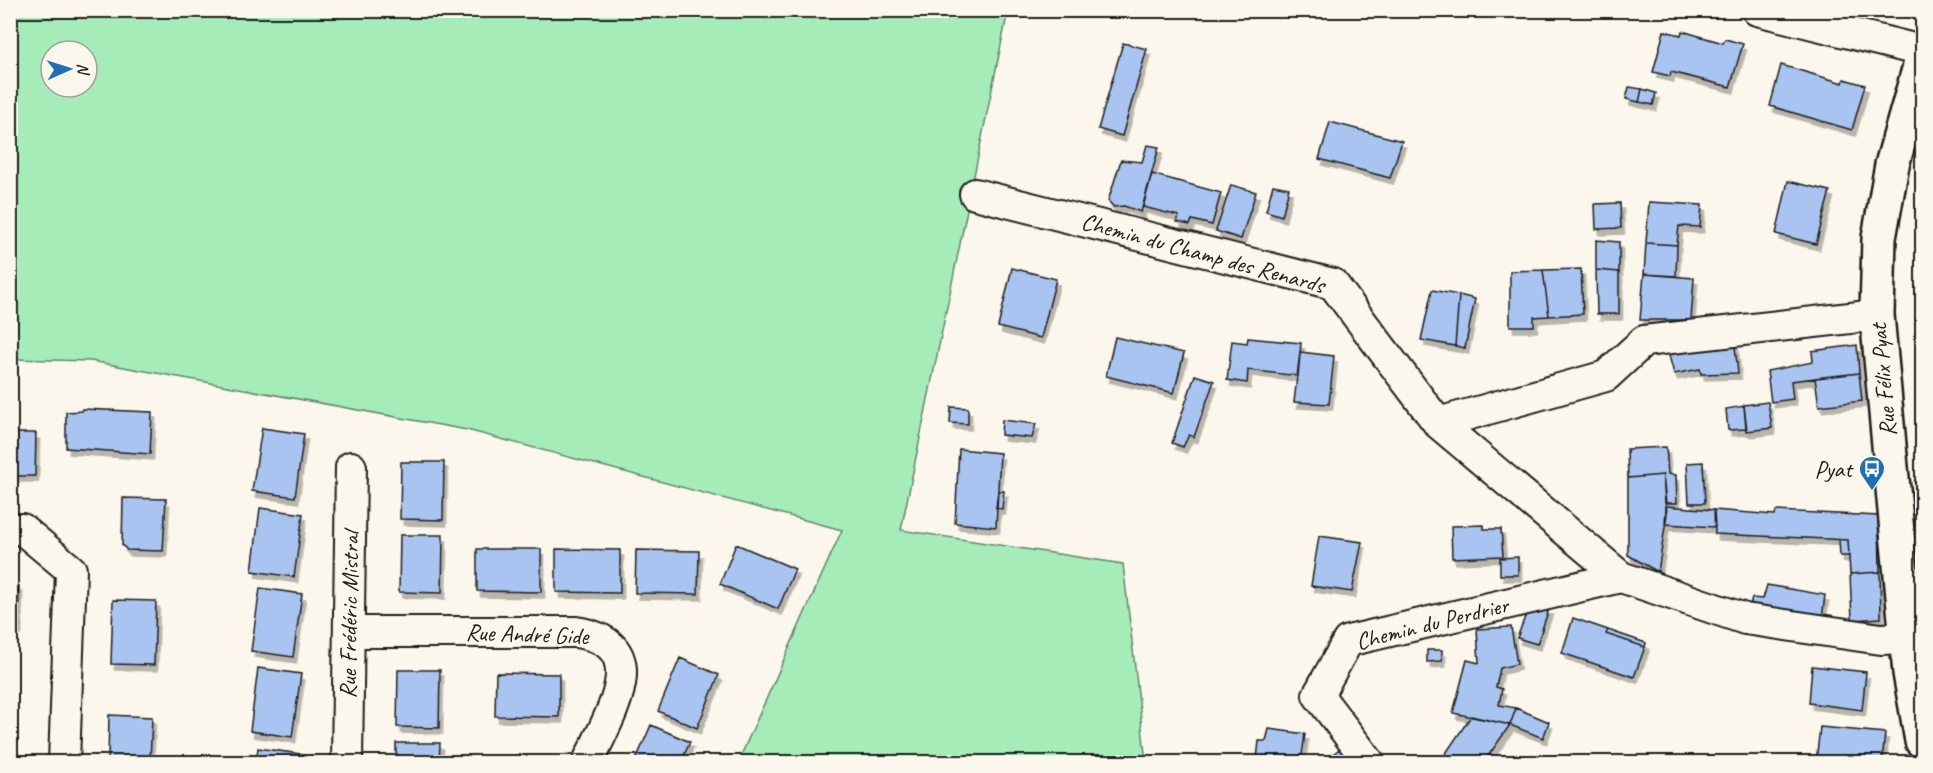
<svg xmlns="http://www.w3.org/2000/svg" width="1933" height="773" viewBox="0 0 1933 773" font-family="Caveat,sans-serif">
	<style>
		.green { fill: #a6ecb9; stroke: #61846a; stroke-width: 1.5; fill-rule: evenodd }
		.building { fill: #a9c4f1; stroke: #1c1c1c; stroke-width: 1.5; filter: url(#shadow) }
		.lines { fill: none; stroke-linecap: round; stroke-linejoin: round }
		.minor-casing { stroke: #1c1c1c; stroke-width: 34 }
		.tertiary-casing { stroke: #1c1c1c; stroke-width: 38 }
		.minor { stroke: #fbf7ec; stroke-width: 30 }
		.tertiary { stroke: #fbf7ec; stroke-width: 33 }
		.labels { text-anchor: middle; stroke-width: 5; stroke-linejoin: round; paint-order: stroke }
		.street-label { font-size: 24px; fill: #1c1c1c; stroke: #fbf7ec }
		.poi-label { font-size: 24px; fill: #1c1c1c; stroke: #fbf7ec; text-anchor: end }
	</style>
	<defs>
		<filter id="shadow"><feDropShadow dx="3.5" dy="6" stdDeviation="0" flood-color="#0004"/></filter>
	</defs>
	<rect width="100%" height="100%" fill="#fbf7ec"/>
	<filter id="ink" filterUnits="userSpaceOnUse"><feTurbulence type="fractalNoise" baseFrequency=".0167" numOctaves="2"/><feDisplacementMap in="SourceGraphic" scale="12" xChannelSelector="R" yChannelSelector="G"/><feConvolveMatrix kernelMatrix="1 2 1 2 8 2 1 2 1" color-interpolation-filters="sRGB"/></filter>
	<g filter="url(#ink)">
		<path class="green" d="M11 11H1008L901 530 1123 564 1146 762H738L842 530 467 430 91 361 11 359ZM51 51H87V87H51Z"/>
		<path class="building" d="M1664 31 1681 35 1682 31 1723 43 1725 39 1743 44 1730 87 1671 72 1670 76 1653 72Z
			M1123 43 1147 49 1122 136 1098 129Z
			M1781 65 1843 83 1844 79 1865 85 1852 130 1770 106Z
			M1629 87 1642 89 1639 102 1626 99Z
			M1642 89 1656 93 1653 105 1639 102Z
			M1330 122 1402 141 1390 178 1319 159Z
			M1147 145 1159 147 1141 212 1124 206 1114 207 1108 201 1121 160 1142 162Z
			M1152 174 1221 193 1212 225 1192 220 1190 225 1177 222 1179 216 1143 207Z
			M1788 181 1830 191 1816 244 1776 234Z
			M1231 185 1256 192 1241 239 1216 231Z
			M1273 185 1289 188 1282 216 1266 211Z
			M1649 202 1702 205 1700 227 1679 226 1677 245 1646 243Z
			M1620 203 1621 228 1596 229 1595 204Z
			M1596 240 1619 242V272L1596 270Z
			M1646 243 1677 245 1676 276 1644 274Z
			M1012 268 1056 279 1041 338 998 327Z
			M1581 269 1583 314 1549 316 1543 270Z
			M1543 270 1549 316 1534 317V326H1510V271Z
			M1596 270 1619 272V314H1597Z
			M1644 274 1694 278 1691 320H1640Z
			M1432 290 1459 295 1455 346 1421 340Z
			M1459 295 1475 299 1465 348 1455 346Z
			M1115 337 1184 353 1174 393 1106 376Z
			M1734 337 1738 373 1701 374 1700 369 1674 374 1667 348Z
			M1248 338 1301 343 1298 376 1248 370 1247 383 1227 380 1232 341 1247 343Z
			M1857 345 1859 373 1791 381 1793 399 1771 402 1767 371 1813 362 1812 351Z
			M1300 352 1334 356 1329 404 1294 402Z
			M1859 373 1862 401 1819 406 1815 378Z
			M1195 375 1214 381 1194 437 1189 435 1183 447 1172 443Z
			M1768 402 1772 428 1747 431 1744 405Z
			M1744 406 1746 429 1728 430 1726 409Z
			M951 407 968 408V424L950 423Z
			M82 409 152 412 150 454 66 448V412L82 411Z
			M1002 420 1036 424 1032 438 1001 435Z
			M262 428 304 434 295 497 252 491Z
			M10 433H36L35 476H10Z
			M1666 447 1668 474 1676 475 1677 503H1665L1663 475 1628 478 1627 449Z
			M959 449 1000 453 996 527 955 523Z
			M401 462H444L443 520 400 519Z
			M1703 462 1705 503H1689L1687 463Z
			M1663 475 1667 514 1658 572 1628 555V478Z
			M998 491H1004L1002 509 996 508Z
			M123 498 166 499 163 551 127 550 122 545Z
			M1666 506 1714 510 1715 527 1665 524Z
			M260 508 303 514 294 577 252 571Z
			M1714 510 1775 515 1776 511 1879 516 1880 572 1850 574 1848 540 1715 534Z
			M1484 525V529H1501L1503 556 1452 558 1451 526Z
			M400 535H443L442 593 399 592Z
			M1319 536 1362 542 1352 592 1311 586Z
			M1839 540H1848L1849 556H1840Z
			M736 544 795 569 778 609 720 584Z
			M477 549H541V592L477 591Z
			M556 549 620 550V593L556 592Z
			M636 550 699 551 698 594 635 593Z
			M1518 557V575H1500V558Z
			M1880 572 1881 618 1852 620 1850 574Z
			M1767 585 1825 595 1822 618 1750 605 1752 598 1763 599Z
			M10 586H19L18 629H10Z
			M260 588 302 594 293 657 251 651Z
			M113 600 156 601 154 665 111 664Z
			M1528 609H1549L1537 644 1517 638Z
			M1573 618 1608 630 1606 634 1645 647 1634 677 1562 653Z
			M1511 627 1517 664 1500 668 1496 687 1502 689 1499 705 1516 708 1510 725 1453 713 1467 660 1479 663 1477 629Z
			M1608 630 1646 643 1645 647 1606 634Z
			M1427 650H1442V661L1427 662Z
			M680 658 719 675 697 728 658 711Z
			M1812 666 1866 672 1862 710 1809 703Z
			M258 668 301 674 292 737 250 731Z
			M398 670H440L439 728 397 727Z
			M496 673 559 674V717L495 716Z
			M1516 708 1549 722 1543 738 1510 725Z
			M109 715 152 717 150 762H108Z
			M1471 716 1510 725 1484 762H1440Z
			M651 725 690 742 681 762H635Z
			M1820 727 1885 733 1882 762H1816Z
			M1269 729 1305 734 1301 762 1257 759 1259 741H1266Z
			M396 743H440L439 762H396Z
			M258 748 300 754 299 762H256Z
			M1341 748 1351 762H1322Z"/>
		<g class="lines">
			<defs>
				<path id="minor" d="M1757 10 1922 51
					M975 194 1333 284 1438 423 1621 577 1745 619 1881 639 1907 638
					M1438 423 1606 376 1644 341 1877 315
					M10 529H22L71 570 64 762
					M349 632H576C657 644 608 717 588 762
					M347 762 351 467
					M1369 762 1318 695 1348 641 1621 577"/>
				<path id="tertiary" d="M1922 59 1892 165 1879 238 1877 315 1910 673 1922 741"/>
			</defs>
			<use href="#minor" class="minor-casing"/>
			<use href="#tertiary" class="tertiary-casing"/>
			<use href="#minor" class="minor"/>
			<use href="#tertiary" class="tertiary"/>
		</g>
	</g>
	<defs>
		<symbol id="bus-pin" viewBox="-11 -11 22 30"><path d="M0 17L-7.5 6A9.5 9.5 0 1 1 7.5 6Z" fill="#1f6fb2" stroke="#fbf7ec"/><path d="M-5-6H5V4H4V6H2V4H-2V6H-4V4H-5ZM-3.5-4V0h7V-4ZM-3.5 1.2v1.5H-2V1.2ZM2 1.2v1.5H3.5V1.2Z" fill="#fff"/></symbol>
	</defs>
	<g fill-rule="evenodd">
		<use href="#bus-pin" x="1857" y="454" width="30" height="40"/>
	</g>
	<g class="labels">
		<g class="street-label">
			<text transform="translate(1203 253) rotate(15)" y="8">Chemin du Champ des Renards</text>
			<text transform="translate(1883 380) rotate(-95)" y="8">Rue Félix Pyat</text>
			<text transform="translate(349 615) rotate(-89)" y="8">Rue Frédéric Mistral</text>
			<text transform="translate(1432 623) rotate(-14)" y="8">Chemin du Perdrier</text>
			<text transform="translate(527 634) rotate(2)" y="8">Rue André Gide</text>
		</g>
		<g class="poi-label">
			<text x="1852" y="477">Pyat</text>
		</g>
	</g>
	<rect width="1933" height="773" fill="none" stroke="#fbf7ec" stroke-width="36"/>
	<rect x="18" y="18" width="1897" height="737" fill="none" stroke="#1c1c1c" stroke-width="2" filter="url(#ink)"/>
	<g transform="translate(69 69) rotate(87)"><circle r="28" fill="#fbf7ec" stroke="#a29f99" stroke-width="1.5"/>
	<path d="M0-4.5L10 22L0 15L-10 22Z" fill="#1f6fb2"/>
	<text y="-9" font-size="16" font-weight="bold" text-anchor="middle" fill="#1c1c1c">N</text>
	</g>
</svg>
